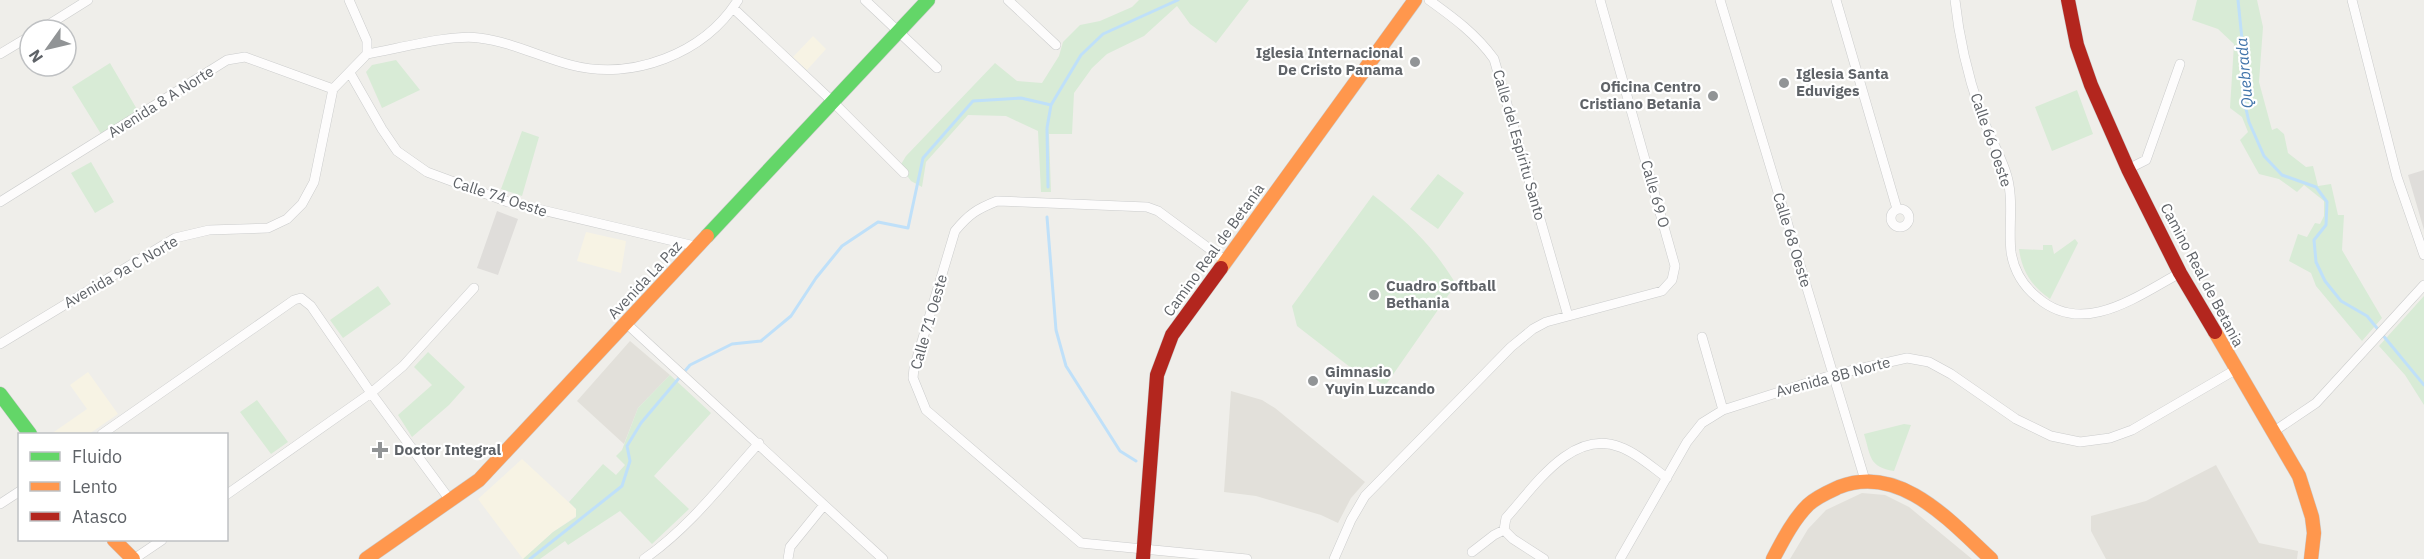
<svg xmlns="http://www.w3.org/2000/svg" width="2424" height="559" viewBox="0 0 2424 559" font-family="'IBM Plex Sans',sans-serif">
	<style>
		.commercial { fill: #f7f3e4 }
		.industrial { fill: #dfddda }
		.education { fill: #e2e0da }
		.green { fill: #d8ebd6 }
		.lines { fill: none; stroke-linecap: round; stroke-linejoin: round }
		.stream { stroke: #bfe0f9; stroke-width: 3 }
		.street-casing { stroke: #cbcccc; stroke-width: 10 }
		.fast-casing { stroke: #cacacb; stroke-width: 15 }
		.slow-casing { stroke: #cacacb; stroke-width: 15 }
		.jam-casing { stroke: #cacacb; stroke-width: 15 }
		.street { stroke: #fdfcfc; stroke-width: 9 }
		.fast { stroke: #63d668; stroke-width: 14 }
		.slow { stroke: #ff974d; stroke-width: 14 }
		.jam { stroke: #b3261e; stroke-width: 14 }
		.poi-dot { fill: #919496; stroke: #fff; stroke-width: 2 }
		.labels { text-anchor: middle; stroke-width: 4.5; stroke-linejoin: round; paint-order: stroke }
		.poi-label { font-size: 15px; font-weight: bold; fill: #5f6368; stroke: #fff; text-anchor: start }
		.street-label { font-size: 15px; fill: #5f6368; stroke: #fff }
		.water-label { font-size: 16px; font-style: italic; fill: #4174aa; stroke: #fff }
	</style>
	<rect width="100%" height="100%" fill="#efeeea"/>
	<path class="commercial" d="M813 36 826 49 807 70 793 57Z
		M586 232 626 241 621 273 577 261Z
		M88 372 118 414 89 434H51L87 409 70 385Z
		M522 459 576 509V516L553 532 523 559 478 499Z"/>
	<path class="industrial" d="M2424 170V230L2408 175Z
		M497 211 518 219 498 275 477 268Z"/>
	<path class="education" d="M630 341 670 375 638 408 624 444 577 401Z
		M1231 391 1262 400 1275 408 1365 482 1351 498 1338 523 1321 515 1256 496 1224 492Z
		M2216 465 2259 543 2298 551 2297 559H2106L2091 531V516L2146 501Z
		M1862 493 1885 495 1909 507 1972 559H1790L1808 529 1826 510Z"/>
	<path class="green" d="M1139 0H1249L1216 43 1190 24 1177 6 1144 36 1107 54 1092 68 1074 93 1072 134H1049L1051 192H1041L1038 131 1006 116 968 115 926 162 922 187 911 181 900 166 906 156 995 63 1017 81 1042 83 1059 56 1063 42 1080 25 1100 21 1132 7Z
		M2197 0H2257L2263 27 2259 82 2272 130 2277 128 2284 134 2288 153 2306 167 2313 166 2318 186 2331 184 2338 215H2344L2342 250 2382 318 2362 341 2316 286 2311 273 2289 261 2298 234 2307 237 2315 223 2320 224 2324 216V201L2304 185 2297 192 2279 179 2259 174 2240 140 2248 132 2242 117 2230 108 2234 44 2218 29 2192 20Z
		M396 60 420 90 382 108 366 72 372 65Z
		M110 63 138 111 101 134 72 87Z
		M2077 90 2093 134 2052 151 2035 107Z
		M522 131 539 137 522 196 501 189Z
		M91 162 114 202 95 213 71 173Z
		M1438 174 1464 193 1438 229 1410 209Z
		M1373 195C1410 224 1431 244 1456 284L1385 386 1363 370 1359 374 1297 326 1292 306Z
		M2075 239 2078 243 2050 299C2032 286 2022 272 2019 249L2043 250V245H2052L2054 254Z
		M378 286 391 304 343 338 330 320Z
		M2424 296V405L2405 375 2379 346Z
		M428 352 465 387 449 405 412 437 398 415 432 385 414 367Z
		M670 375 711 413 654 476 689 509 652 544 620 511 568 545 565 541 540 559H523L553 532 576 517V509L569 502 603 464 616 475 625 465 616 456 622 450 638 408Z
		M257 400 288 442 271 454 240 412Z
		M1904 424 1911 425 1894 471C1869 467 1871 457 1864 434Z"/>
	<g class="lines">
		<path class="stream" d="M2238 0 2244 59 2243 96 2249 122 2264 156 2282 175 2316 187 2327 202 2326 225 2314 240 2316 262 2325 281 2341 301 2367 316 2424 385
			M1048 187 1047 128 1051 105
			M1047 217 1056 330 1066 366 1120 451 1136 461
			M530 559 622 486 630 461 627 446 641 423 690 365 732 344 761 341 791 316 816 278 842 246 878 222 908 228 923 158 973 101 1021 98 1051 105 1081 55 1103 34 1178 0"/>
		<defs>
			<path id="street" d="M865 0 937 68
				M1008 0 1056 45
				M1429 0C1454 18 1476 34 1494 59L1568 316
				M1720 0 1865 480
				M1836 0 1897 209
				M1955 0C1959 38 1968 76 1980 111 1987 132 1998 150 2005 170 2015 197 2008 225 2011 252 2014 271 2023 286 2038 298 2084 337 2137 296 2180 273
				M2352 0 2397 177 2424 255
				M733 8 833 102 904 173
				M40 30 88 0
				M0 54 30 36
				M367 54C397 49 451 34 479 38 512 42 540 57 571 65 632 81 704 54 738 0
				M350 73 382 129 397 151 427 172 508 202 699 247
				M333 89 367 54V41L349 0
				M2128 169 2146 160 2180 64
				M0 202 227 60 245 57 333 89
				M1891 218a9 9 0 1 1 18 0a9 9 0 1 1-18 0Z
				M1226 261 1158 211 1147 207 997 201C977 209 969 214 955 231L914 368 913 378 926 410 1081 543 1247 559
				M627 324 883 559
				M1702 337 1723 410
				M0 344 175 238 209 230 268 228 287 219 302 204 314 182 333 89
				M2273 432 2316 403 2424 285
				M102 434 294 300 301 298 311 306 371 393 450 500
				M226 495 371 393 403 366 474 288
				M0 504 20 491
				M1504 530 1506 518C1534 487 1572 428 1620 447 1637 453 1653 468 1667 478
				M1504 530 1513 539 1544 559
				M1472 552 1494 535 1504 530
				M134 559 162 540
				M644 559C689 528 723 483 759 443
				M788 559 790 547 824 505
				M1334 559 1351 520 1365 496 1511 347 1533 329 1546 322 1662 291 1672 280 1675 266 1600 0
				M1620 559 1687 442 1702 423 1723 410 1832 375 1907 358 1929 362 1951 374 2016 419 2051 436 2080 442 2110 438 2132 430 2235 370"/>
			<path id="fast" d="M707 236 928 0
				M0 394 30 434"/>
			<path id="slow" d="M1221 268 1415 0
				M2215 332 2299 476 2312 517 2314 533 2311 559
				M114 540 133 559
				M366 559 479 480 707 236
				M1773 559C1783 540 1793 520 1808 505 1816 497 1828 492 1839 487 1900 463 1951 522 1991 559"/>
			<path id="jam" d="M2068 0 2077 45 2091 85 2128 169 2180 273 2215 332
				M1143 559 1157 375 1172 335 1221 268"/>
		</defs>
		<use href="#street" class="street-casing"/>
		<use href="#fast" class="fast-casing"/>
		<use href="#slow" class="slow-casing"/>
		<use href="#jam" class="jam-casing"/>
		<use href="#street" class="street"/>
		<use href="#fast" class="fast"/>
		<use href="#slow" class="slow"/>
		<use href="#jam" class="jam"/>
	</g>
	<g class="poi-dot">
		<circle cx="1415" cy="62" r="6"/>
		<circle cx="1784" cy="83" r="6"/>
		<circle cx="1713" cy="96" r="6"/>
		<circle cx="1374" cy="295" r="6"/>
		<circle cx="1313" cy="381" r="6"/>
		<path d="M377 441h6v6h6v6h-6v6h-6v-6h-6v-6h6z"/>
	</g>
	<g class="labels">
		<g class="poi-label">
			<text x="1403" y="58" text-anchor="end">Iglesia Internacional<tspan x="1403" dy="17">De Cristo Panama</tspan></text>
			<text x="1796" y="79">Iglesia Santa<tspan x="1796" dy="17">Eduviges</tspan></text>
			<text x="1701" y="92" text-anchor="end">Oficina Centro<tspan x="1701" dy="17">Cristiano Betania</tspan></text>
			<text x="1386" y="291">Cuadro Softball<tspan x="1386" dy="17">Bethania</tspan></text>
			<text x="1325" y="377">Gimnasio<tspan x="1325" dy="17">Yuyin Luzcando</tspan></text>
			<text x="394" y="455">Doctor Integral</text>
		</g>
		<g class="street-label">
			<text transform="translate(161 102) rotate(-32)" y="5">Avenida 8 A Norte</text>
			<text transform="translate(1991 140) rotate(71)" y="5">Calle 66 Oeste</text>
			<text transform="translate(1519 145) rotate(74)" y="5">Calle del Espíritu Santo</text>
			<text transform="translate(1655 194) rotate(74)" y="5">Calle 69 O</text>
			<text transform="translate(500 197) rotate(18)" y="5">Calle 74 Oeste</text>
			<text transform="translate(1792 240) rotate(73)" y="5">Calle 68 Oeste</text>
			<text transform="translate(1214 250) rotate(-54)" y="5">Camino Real de Betania</text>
			<text transform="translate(121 272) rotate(-30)" y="5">Avenida 9a C Norte</text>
			<text transform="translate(2202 275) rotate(62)" y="5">Camino Real de Betania</text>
			<text transform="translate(645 280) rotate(-47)" y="5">Avenida La Paz</text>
			<text transform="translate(929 322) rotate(-74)" y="5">Calle 71 Oeste</text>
			<text transform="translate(1833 377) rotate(-15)" y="5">Avenida 8B Norte</text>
		</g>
		<g class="water-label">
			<text transform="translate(2244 73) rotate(-95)" y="6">Quebrada</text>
		</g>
	</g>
	<rect x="18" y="433" width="210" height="108" fill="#ffffff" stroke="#bfc1c3" stroke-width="1.5"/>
	<rect x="30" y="452" width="30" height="9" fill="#63d668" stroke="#bfc1c3" stroke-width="1.5"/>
	<text x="72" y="463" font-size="18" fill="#5f6368">Fluido</text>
	<rect x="30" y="482" width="30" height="9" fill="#ff974d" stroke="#bfc1c3" stroke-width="1.5"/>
	<text x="72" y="493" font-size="18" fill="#5f6368">Lento</text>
	<rect x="30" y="512" width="30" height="9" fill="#b3261e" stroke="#bfc1c3" stroke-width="1.5"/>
	<text x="72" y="523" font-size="18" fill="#5f6368">Atasco</text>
	<g transform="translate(48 48) rotate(236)"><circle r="28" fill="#ffffff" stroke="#bfc1c3" stroke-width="1.5"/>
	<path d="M0-4.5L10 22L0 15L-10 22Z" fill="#919496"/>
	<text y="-9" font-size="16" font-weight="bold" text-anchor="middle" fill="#5f6368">N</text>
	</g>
</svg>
